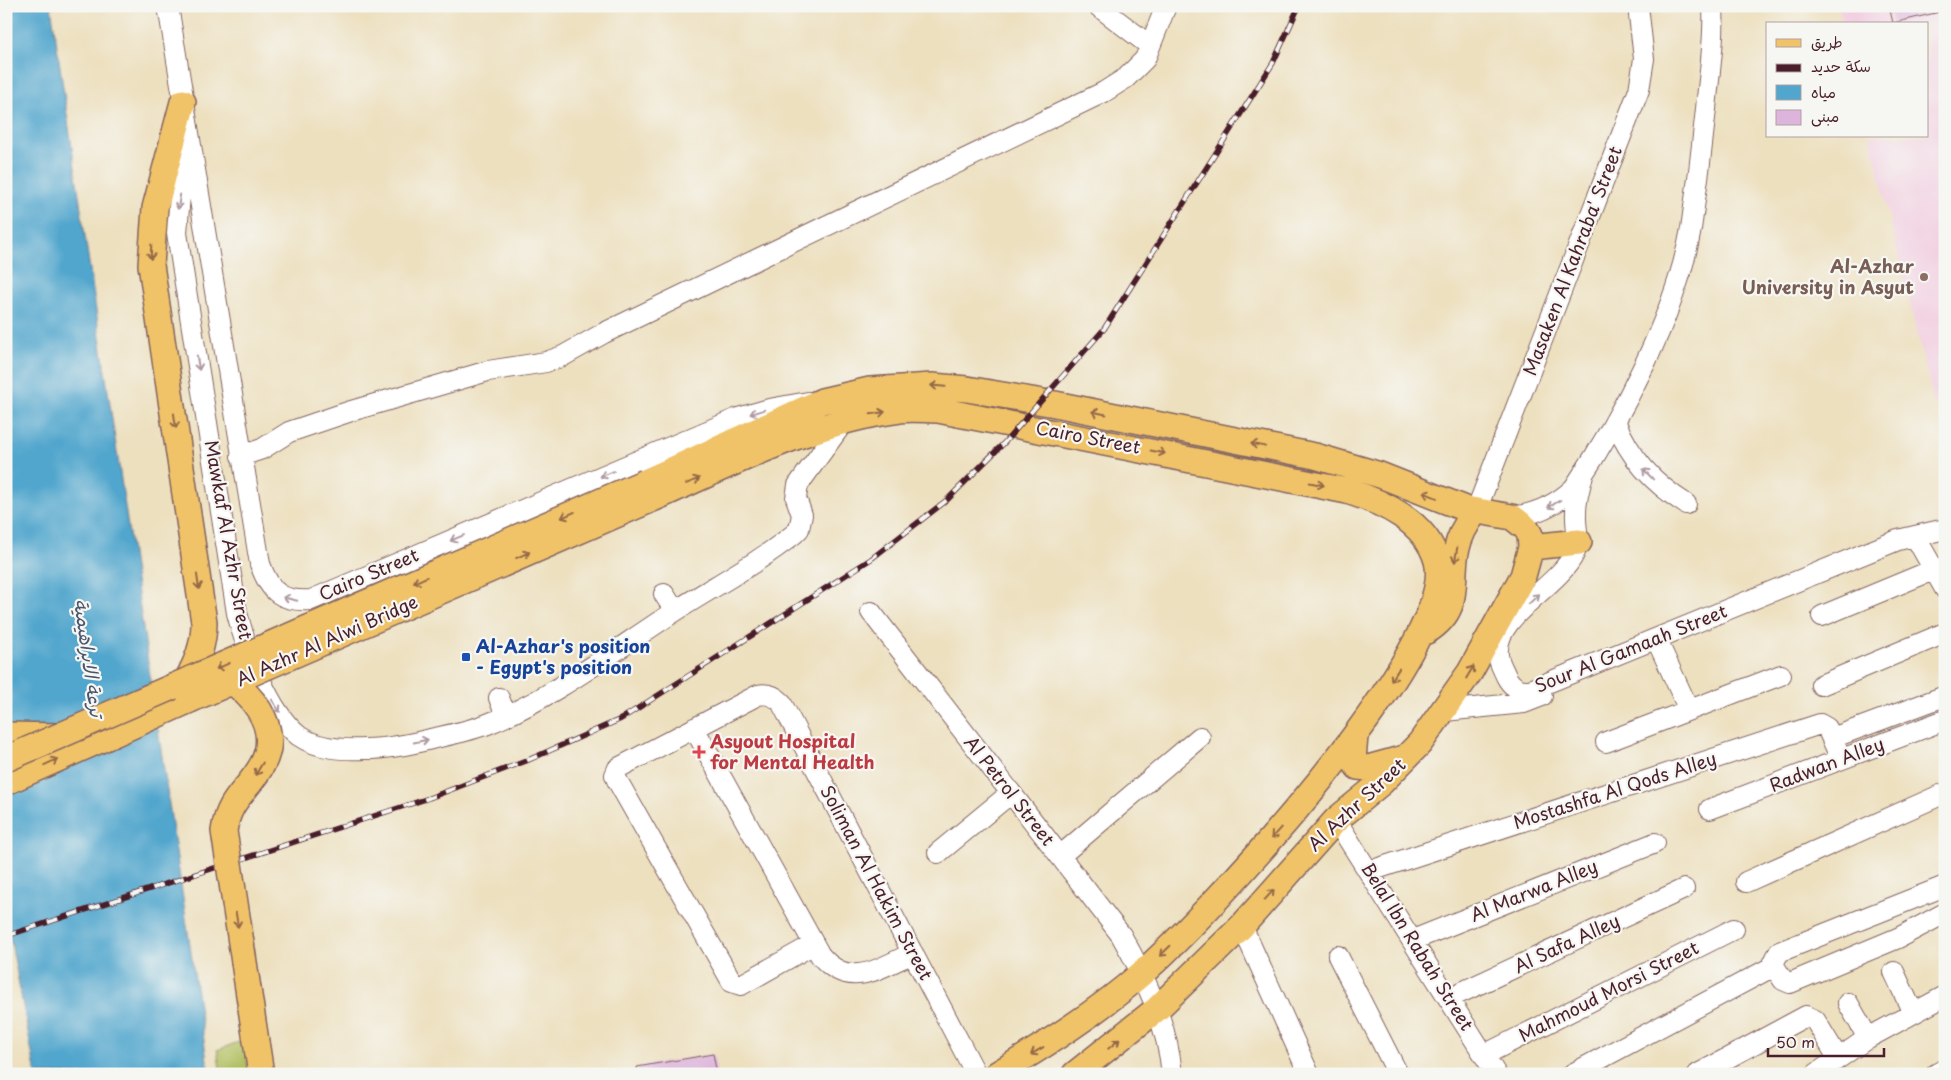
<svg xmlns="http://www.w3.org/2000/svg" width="1951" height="1080" viewBox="0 0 1951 1080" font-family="'Playpen Sans','Playpen Sans Arabic',sans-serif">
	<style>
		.built { fill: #f2cfe1 }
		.green { fill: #b2c062; stroke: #7e7046 }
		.water { fill: #51a6cd; stroke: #4e627c }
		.building { fill: #ddb4db }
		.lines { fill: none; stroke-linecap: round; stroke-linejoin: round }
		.minor-casing { stroke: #83635f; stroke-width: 22 }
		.major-casing { stroke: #83635f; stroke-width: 28 }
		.minor { stroke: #fff; stroke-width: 20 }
		.major { stroke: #f0c369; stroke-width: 25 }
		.rail-casing { stroke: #4a1f2b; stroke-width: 5.5 }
		.rail { stroke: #f6f6f2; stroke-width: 4; stroke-dasharray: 11; stroke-linecap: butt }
		.major-bridge-casing { stroke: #83635f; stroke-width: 28; stroke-linecap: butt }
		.major-bridge { stroke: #f0c369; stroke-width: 25 }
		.oneway { stroke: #ae9aa0 }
		.oneway2 { stroke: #956947 }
		.education-dot { fill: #8d6e63; stroke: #f6f6f2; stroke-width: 2 }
		.transit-dot { fill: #1a4fb4; stroke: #f6f6f2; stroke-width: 2 }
		.health-dot { fill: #e0444e; stroke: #f6f6f2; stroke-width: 2 }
		.labels { text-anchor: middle; stroke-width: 4.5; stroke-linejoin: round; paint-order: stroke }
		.street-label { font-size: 18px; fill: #4a1f2b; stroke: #f6f6f2 }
		.education-label { font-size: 18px; font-weight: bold; fill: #785e54; stroke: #f6f6f2; text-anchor: end }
		.transit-label { font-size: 18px; font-weight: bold; fill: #164399; stroke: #f6f6f2; text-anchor: start }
		.health-label { font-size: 18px; font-weight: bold; fill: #be3a42; stroke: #f6f6f2; text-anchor: start }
		.water-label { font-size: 19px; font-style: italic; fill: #4d556c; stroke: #f6f6f2 }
	</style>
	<rect width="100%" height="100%" fill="#f6f6f2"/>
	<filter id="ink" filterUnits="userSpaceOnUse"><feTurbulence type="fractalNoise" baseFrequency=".02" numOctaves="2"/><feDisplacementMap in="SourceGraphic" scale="10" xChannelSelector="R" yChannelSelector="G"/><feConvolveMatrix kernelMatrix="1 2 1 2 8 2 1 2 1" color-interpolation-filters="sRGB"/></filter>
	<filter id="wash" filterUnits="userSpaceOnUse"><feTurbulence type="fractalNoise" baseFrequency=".0096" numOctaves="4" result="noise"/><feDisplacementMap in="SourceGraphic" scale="20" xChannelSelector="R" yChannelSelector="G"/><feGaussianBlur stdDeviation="1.12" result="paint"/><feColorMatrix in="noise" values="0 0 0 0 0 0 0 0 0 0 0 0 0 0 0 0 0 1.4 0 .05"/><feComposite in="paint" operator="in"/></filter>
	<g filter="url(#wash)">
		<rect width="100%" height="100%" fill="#ede0bf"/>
		<path class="built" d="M1838 6H1945V401L1934 404 1870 136H1927V24H1843Z"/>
		<path class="green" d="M244 1040 249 1074H221L217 1050Z"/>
		<path class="water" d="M6 6H51L209 1074H36L6 916Z"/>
		<g id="blocks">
			<path class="building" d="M1889 6H1944V11L1893 23Z
				M713 1054 717 1074H638L637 1067Z"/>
		</g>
	</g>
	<g filter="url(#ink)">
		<use href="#blocks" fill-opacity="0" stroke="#83635f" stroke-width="1"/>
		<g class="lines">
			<defs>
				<path id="minor" d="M168 6 260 564C270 592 281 602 311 600L738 418 769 409 808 402
					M1098 6 1149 45
					M192 155 180 195 177 233 237 613C246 649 269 713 299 736 318 749 343 750 365 749 389 749 412 744 435 738 453 734 473 730 490 723 553 698 619 647 677 610 716 585 758 563 794 534L799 529 802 515 796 498 798 485 845 420
					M1615 421C1630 458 1653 483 1686 504
					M241 456 262 449 289 432 351 411 488 371 546 362 563 356 604 333 1104 92 1126 78 1145 59 1166 6
					M1584 472C1580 485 1576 499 1576 513 1575 528 1581 540 1574 554 1558 587 1494 616 1498 654 1498 661 1503 669 1506 676 1511 686 1518 691 1530 690L1898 540 1945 529
					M1476 511 1639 90 1644 59 1638 6
					M1512 517C1537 514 1556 505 1574 488 1622 417 1676 314 1691 229 1697 189 1702 149 1706 109 1709 75 1715 40 1713 6
					M1916 538 1945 589
					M664 594 675 611
					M871 612 1121 935C1146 979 1167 1023 1172 1074
					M1822 616 1933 570
					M1660 647 1689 710
					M1821 685 1945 633
					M499 698 506 716
					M1444 711 1524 703 1542 696
					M694 728 820 955C849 991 879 968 913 953
					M1832 738 1945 696
					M1606 742 1781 675
					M1710 809 1945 720
					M1336 820 1496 1074
					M938 853 1011 793
					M1060 856 1200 737
					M1370 871 1820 724 1827 728 1841 759
					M1746 882 1945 793
					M1945 886 1779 952 1773 964 1783 980 1790 983 1898 938 1945 913
					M1242 926 1309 1074
					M1413 940 1655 843
					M814 944 741 985 732 982 617 780 615 775 618 768 758 695C767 693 774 695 781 702L976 1074
					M1338 956 1398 1074
					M1894 972 1913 1013
					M1449 998 1684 889
					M1848 1003 1868 1038
					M1484 1055 1734 929
					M1572 1074 1774 966
					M1698 1074 1806 1016 1815 1020 1838 1058
					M1816 1074 1868 1038 1945 996
					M1936 1074 1945 1069"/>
				<path id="major" d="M183 102 155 208 151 265 204 622C204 645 197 662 186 682
					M645 482 822 401 870 390 932 386 967 389 1055 404 1315 456 1380 475 1466 509 1512 517 1526 528 1530 535 1531 547 1523 576 1470 672 1420 743 1382 782 1336 820 1242 926 1157 1009 1075 1074
					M648 501C729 466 811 421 900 410 912 408 926 410 938 410L1347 491C1382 502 1426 521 1437 561 1459 646 1207 917 1141 974 1095 1014 1048 1043 997 1074
					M1531 547 1579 542
					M1427 631C1462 609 1450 584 1456 552 1459 537 1466 523 1476 511
					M6 735 61 736
					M1355 736 1353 760 1358 767 1368 768 1404 758
					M6 782 190 700"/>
			</defs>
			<use href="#minor" class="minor-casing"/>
			<use href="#major" class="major-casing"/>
			<use href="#minor" class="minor"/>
			<use href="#major" class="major"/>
			<defs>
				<path id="rail" d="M6 936 429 798 526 761 621 719 871 559 947 500 1005 442 1104 329 1273 63 1299 6"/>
			</defs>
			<use href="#rail" class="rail-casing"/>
			<use href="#rail" class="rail"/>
			<defs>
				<path id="major-bridge" d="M233 682C258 702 280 732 262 765 247 792 229 798 224 831L261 1074
					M190 700 648 501
					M6 759 645 482"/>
			</defs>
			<use href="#major-bridge" class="major-bridge-casing"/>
			<use href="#major-bridge" class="major-bridge"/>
		</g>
		<defs><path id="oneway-shaft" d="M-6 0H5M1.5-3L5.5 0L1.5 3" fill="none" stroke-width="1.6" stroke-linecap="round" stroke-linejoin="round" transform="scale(1.25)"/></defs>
		<g class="oneway">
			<use href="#oneway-shaft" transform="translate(179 202) rotate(99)"/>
			<use href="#oneway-shaft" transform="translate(198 363) rotate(81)"/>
			<use href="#oneway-shaft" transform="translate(757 412) rotate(162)"/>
			<use href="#oneway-shaft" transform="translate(607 474) rotate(157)"/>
			<use href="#oneway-shaft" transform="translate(1648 474) rotate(-134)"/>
			<use href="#oneway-shaft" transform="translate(1554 504) rotate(148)"/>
			<use href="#oneway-shaft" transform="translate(457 538) rotate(157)"/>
			<use href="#oneway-shaft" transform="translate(290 599) rotate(-167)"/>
			<use href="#oneway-shaft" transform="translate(1534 599) rotate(-43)"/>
			<use href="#oneway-shaft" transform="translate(276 706) rotate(58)"/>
			<use href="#oneway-shaft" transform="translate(421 741) rotate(-12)"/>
		</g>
		<g class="oneway2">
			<use href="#oneway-shaft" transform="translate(151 252) rotate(92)"/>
			<use href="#oneway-shaft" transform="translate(938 386) rotate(-175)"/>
			<use href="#oneway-shaft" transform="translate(878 413) rotate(-9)"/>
			<use href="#oneway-shaft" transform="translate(1099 413) rotate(-169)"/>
			<use href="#oneway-shaft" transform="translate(175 421) rotate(82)"/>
			<use href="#oneway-shaft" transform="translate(1258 445) rotate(-169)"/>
			<use href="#oneway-shaft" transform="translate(1158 452) rotate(11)"/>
			<use href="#oneway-shaft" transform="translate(693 481) rotate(-23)"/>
			<use href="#oneway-shaft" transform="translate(1317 484) rotate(12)"/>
			<use href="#oneway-shaft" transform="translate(1430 495) rotate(-158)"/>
			<use href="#oneway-shaft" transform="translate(568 515) rotate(156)"/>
			<use href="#oneway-shaft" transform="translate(523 555) rotate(-24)"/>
			<use href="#oneway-shaft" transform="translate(1456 555) rotate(100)"/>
			<use href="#oneway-shaft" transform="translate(420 580) rotate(156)"/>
			<use href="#oneway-shaft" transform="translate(198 582) rotate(82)"/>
			<use href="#oneway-shaft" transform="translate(223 666) rotate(156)"/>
			<use href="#oneway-shaft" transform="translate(1470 672) rotate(-59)"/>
			<use href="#oneway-shaft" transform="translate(1395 675) rotate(122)"/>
			<use href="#oneway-shaft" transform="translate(51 762) rotate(-24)"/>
			<use href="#oneway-shaft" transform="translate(259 769) rotate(121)"/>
			<use href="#oneway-shaft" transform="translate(1276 833) rotate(131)"/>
			<use href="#oneway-shaft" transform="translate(1269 895) rotate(-48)"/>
			<use href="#oneway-shaft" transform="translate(237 920) rotate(81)"/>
			<use href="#oneway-shaft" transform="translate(1165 951) rotate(136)"/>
			<use href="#oneway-shaft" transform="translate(1114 1044) rotate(-39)"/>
			<use href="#oneway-shaft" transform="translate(1037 1051) rotate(149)"/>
		</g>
	</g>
	<circle class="education-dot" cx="1924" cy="277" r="5"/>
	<rect class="transit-dot" x="461" y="652" width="10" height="10" rx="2.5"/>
	<path class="health-dot" d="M696.5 744.5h5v5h5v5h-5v5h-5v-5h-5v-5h5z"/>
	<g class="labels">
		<g class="street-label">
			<text transform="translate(1573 261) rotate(-69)" y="6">Masaken Al Kahraba' Street</text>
			<text transform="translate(1088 438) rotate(11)" y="6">Cairo Street</text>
			<text transform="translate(228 540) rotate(80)" y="6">Mawkaf Al Azhr Street</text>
			<text transform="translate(369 575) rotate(-23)" y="6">Cairo Street</text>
			<text transform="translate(327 641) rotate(-24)" y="6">Al Azhr Al Alwi Bridge</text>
			<text transform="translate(1631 649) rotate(-22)" y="6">Sour Al Gamaah Street</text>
			<text transform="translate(1827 765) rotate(-21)" y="6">Radwan Alley</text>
			<text transform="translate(1009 791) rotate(52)" y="6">Al Petrol Street</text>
			<text transform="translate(1615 791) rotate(-18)" y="6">Mostashfa Al Qods Alley</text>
			<text transform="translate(1357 805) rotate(-43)" y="6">Al Azhr Street</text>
			<text transform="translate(876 883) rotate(62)" y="6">Soliman Al Hakim Street</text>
			<text transform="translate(1534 891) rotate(-22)" y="6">Al Marwa Alley</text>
			<text transform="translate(1567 944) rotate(-25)" y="6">Al Safa Alley</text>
			<text transform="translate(1417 947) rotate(58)" y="6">Belal Ibn Rabah Street</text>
			<text transform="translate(1609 992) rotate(-27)" y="6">Mahmoud Morsi Street</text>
		</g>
		<g class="education-label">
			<text x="1914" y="273">Al-Azhar<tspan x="1914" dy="21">University in Asyut</tspan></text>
		</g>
		<g class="transit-label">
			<text x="476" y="653">Al-Azhar's position<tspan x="476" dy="21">- Egypt's position</tspan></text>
		</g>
		<g class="health-label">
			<text x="710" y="748">Asyout Hospital<tspan x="710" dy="21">for Mental Health</tspan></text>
		</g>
		<g class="water-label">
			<text transform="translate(89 658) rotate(82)" y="7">ترعة الابراهيمية</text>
		</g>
	</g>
	<rect width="1951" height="1080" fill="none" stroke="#f6f6f2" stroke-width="25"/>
	<rect x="1766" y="22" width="162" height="115" fill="#f6f6f2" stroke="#b1a0a2"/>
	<rect x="1776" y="39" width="25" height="8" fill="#f0c369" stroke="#b1a0a2"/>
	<text x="1811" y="48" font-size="15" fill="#4a1f2b">طريق</text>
	<rect x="1776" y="64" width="25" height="8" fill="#4a1f2b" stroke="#b1a0a2"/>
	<text x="1811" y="72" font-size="15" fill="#4a1f2b">سكة حديد</text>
	<rect x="1776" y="85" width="25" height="15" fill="#51a6cd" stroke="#b1a0a2"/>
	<text x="1811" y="98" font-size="15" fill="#4a1f2b">مياه</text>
	<rect x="1776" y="110" width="25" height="15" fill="#ddb4db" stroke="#b1a0a2"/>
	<text x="1811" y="122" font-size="15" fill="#4a1f2b">مبنى</text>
	<path d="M1768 1048v8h116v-8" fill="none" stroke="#4a1f2b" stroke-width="2.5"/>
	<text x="1776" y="1048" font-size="15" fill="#4a1f2b" stroke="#f6f6f2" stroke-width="4" paint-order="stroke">50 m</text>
</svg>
